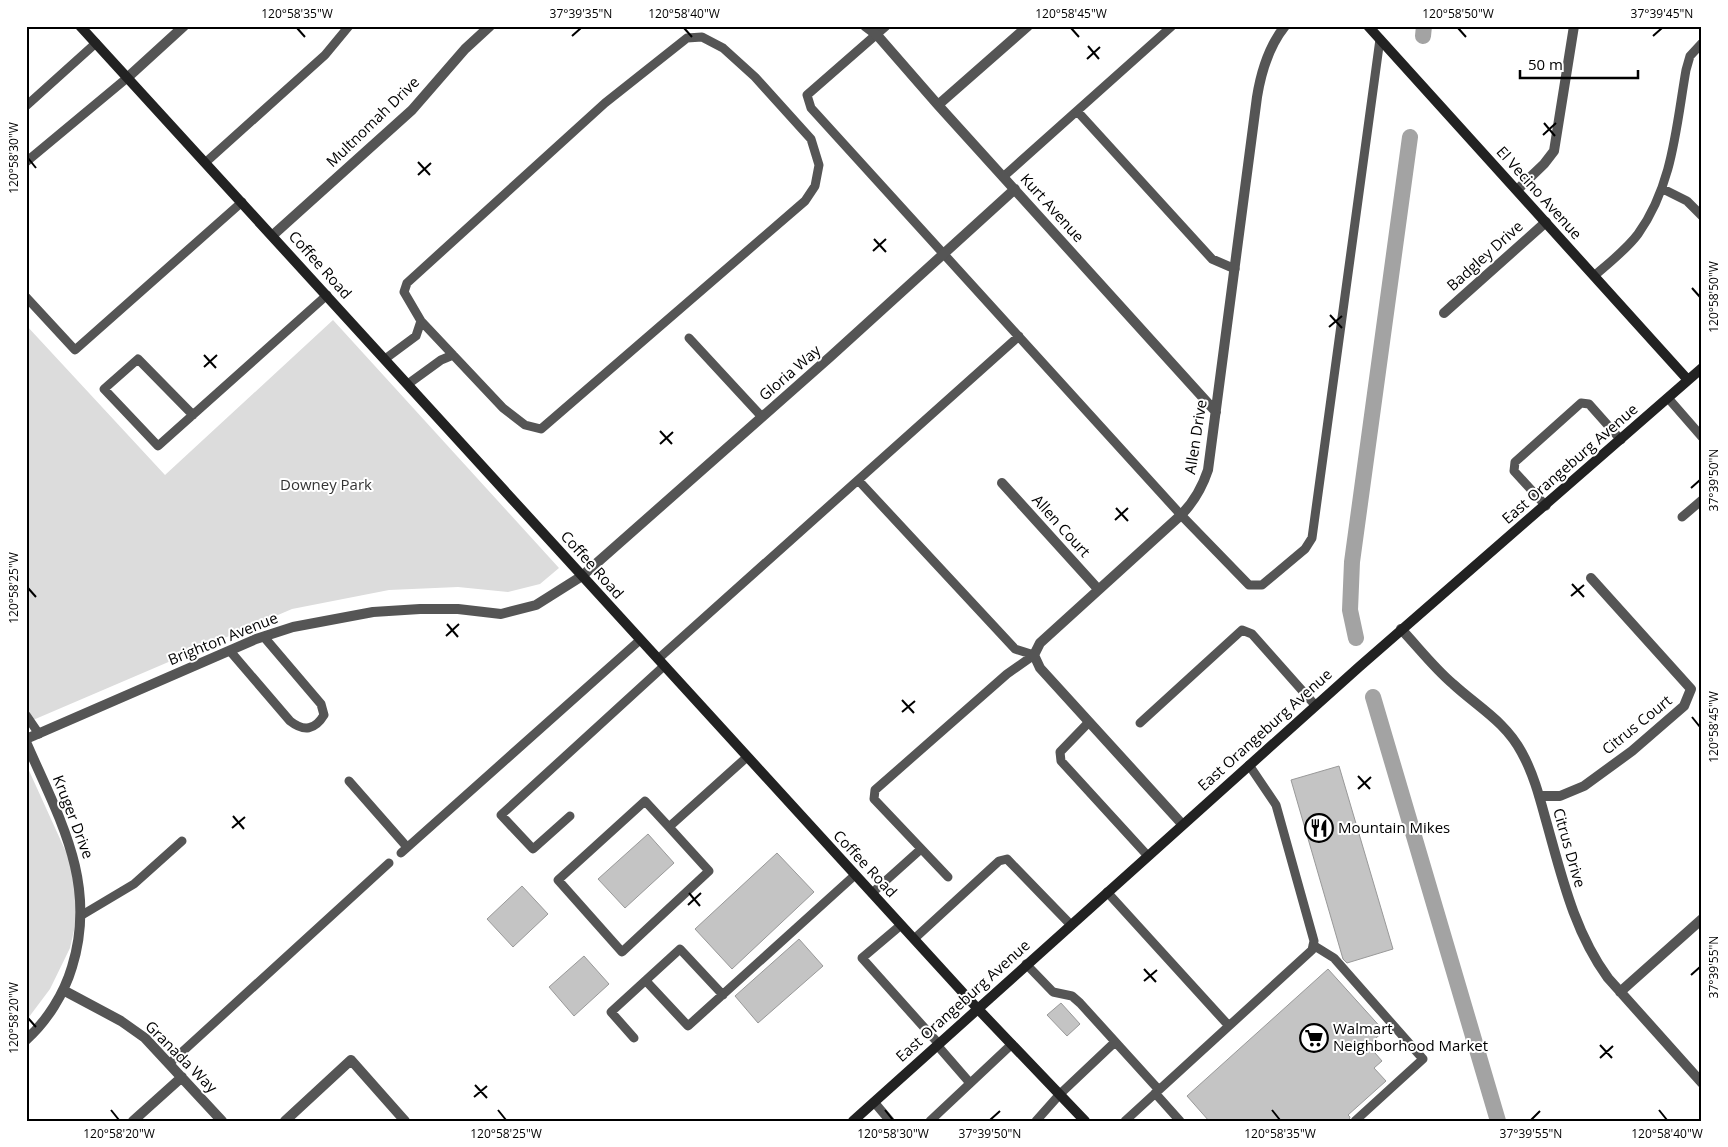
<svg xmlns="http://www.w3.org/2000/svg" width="1728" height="1147" viewBox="0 0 1728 1147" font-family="'Open Sans',sans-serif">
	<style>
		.green { fill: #dcdcdc }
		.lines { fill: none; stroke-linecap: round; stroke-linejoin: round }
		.canal { stroke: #a3a3a3; stroke-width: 16 }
		.building { fill: #c4c4c4; stroke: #999 }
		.lane { stroke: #555; stroke-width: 9 }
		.street { stroke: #555; stroke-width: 10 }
		.secondary { stroke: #222; stroke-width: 10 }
		.ticks { fill: none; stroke: #000; stroke-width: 2 }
		.labels { text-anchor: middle; stroke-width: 4; stroke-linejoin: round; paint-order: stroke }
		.street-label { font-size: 15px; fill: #000; stroke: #fff }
		.park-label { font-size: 15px; fill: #333; stroke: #fff }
		.poi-label { font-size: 15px; fill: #000; stroke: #fff; text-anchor: start }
		.neatline { fill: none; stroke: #000; stroke-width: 2 }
		.ticks-label { font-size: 12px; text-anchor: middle; fill: #000 }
	</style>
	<rect width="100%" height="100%" fill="#fff"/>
	<path class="green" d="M333 320 559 568 540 584 508 592 458 587 389 590 292 609 26 723V325L165 475Z
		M26 764 71 863 79 908 70 948 50 989 26 1021Z"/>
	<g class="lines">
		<path class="canal" d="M1423 36 1424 26
			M1356 638 1350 610 1352 562 1410 137
			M1373 697 1498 1121"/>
	</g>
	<path class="building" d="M1339 766 1393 949 1347 963 1343 959 1291 780Z
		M648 834 674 863 625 908 598 879Z
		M777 853 814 892 732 969 695 929Z
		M522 886 548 914 513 947 487 919Z
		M799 939 823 966 758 1023 735 996Z
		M584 956 609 984 574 1016 549 987Z
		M1328 969 1384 1031 1368 1045 1382 1061 1374 1068 1386 1081 1348 1115 1350 1117 1349 1121H1209L1187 1096Z
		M1061 1003 1080 1024 1067 1036 1047 1015Z"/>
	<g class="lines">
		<path class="lane" d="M886 26 807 95 811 108 1181 515 1249 585H1262L1305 549 1312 538 1380 39
			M702 37 723 48 755 77 811 139 819 165 815 186 805 201 541 429 525 425 503 408 421 321 404 292 407 283 605 103 687 38Z
			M26 106 96 43
			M1077 111 1212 259 1235 269
			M26 162 127 78
			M206 162 325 55 349 26
			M1003 177 1172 26
			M1663 189 1687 201 1702 216
			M1594 276C1609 263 1627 249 1638 234 1673 185 1676 127 1686 70L1690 56 1702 43
			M26 297 75 350 242 202
			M689 338 762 417
			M385 359 416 336 421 321
			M408 384 441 360 453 355
			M1668 398 1702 437
			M193 415 138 359 104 389 158 446 327 295
			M858 480 1015 649 1034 655
			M1546 506 1514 471 1515 462 1581 403 1589 404 1621 440
			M1682 517 1702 500
			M230 651 290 721C304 732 315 730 324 715L321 704 264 637
			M658 659 1019 336
			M26 715 39 734
			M1089 722 1060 752 1061 761 1147 855
			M1140 723 1242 630 1252 634 1315 705
			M349 781 407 847
			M570 816 533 849 501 815 664 666
			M669 827 645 801 558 880 622 952 709 871 669 827 747 757
			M401 853 640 640
			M948 877 874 799 875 790 1007 674 1034 655
			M1107 892 1229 1026
			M872 893 921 849
			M82 915 134 884 182 841
			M901 925 862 958 938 1043
			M914 939 999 861 1007 859 1070 924
			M1313 945 1334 958 1423 1059 1355 1121
			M1026 964 1053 992 1072 996 1080 1003 1159 1090
			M646 981 688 1026 855 875
			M634 1038 611 1012 680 949 723 995
			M937 1045 970 1083
			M170 1063 389 863
			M1155 1093 1180 1121
			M874 1102 890 1121
			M930 1121 1012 1044
			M1036 1121 1060 1094 1115 1042
			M1125 1121 1312 950 1314 941 1276 805 1249 765"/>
		<path class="street" d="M865 26 877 35 938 105 1216 412
			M127 78 184 26
			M938 105 1028 26
			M1517 190 1544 164 1554 151 1574 26
			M273 235 412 110 465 49 490 26
			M1444 313 1546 222
			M1002 483 1098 589
			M1401 629C1418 647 1434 668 1453 684 1478 707 1506 722 1522 753 1533 773 1539 795 1545 817 1561 873 1573 930 1608 978L1702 1083
			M26 739 256 639 293 627 373 612 420 609H458L501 614 536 605 582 576 830 357 1015 189
			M26 742C59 818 98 883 72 967 64 994 47 1021 26 1040
			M1539 796H1560L1584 786 1632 751 1684 706 1691 689 1591 578
			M1182 824 1040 668 1034 655 1040 643 1181 515C1194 502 1202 488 1208 470L1257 97C1261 72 1269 46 1285 26
			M63 990 121 1021 145 1038 222 1121
			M1620 992 1702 919
			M133 1121 182 1077
			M285 1121 351 1060 405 1121"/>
		<path class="secondary" d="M80 26 977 1008 1085 1121
			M1368 26 1688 380
			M853 1121 1359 667 1702 368"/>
	</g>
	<path class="ticks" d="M297 28 305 37M684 28 692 37M1071 28 1079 37M1458 28 1466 37M572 36 581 28M1653 36 1662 28M1088 46 1099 59M1087 59 1100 47M1544 123 1555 136M1543 135 1556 123M28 158 36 168M418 162 430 175M418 175 431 163M874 239 886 252M873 251 886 239M1692 288 1700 297M1330 315 1342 328M1329 327 1342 316M204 355 216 368M204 367 217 355M660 431 672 444M660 444 673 432M1691 488 1700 480M1116 508 1128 521M1115 520 1128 508M1572 584 1584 597M28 588 36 597M1571 596 1584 585M447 624 458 637M446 636 459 624M902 700 914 713M902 712 915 701M1692 717 1700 727M1358 776 1370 789M1358 789 1371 777M233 816 244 829M232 828 245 817M689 893 700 906M688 905 701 893M1144 969 1156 982M1691 975 1700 967M1144 981 1157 970M28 1018 36 1027M1600 1045 1612 1058M1600 1058 1613 1046M475 1085 487 1098M474 1097 487 1086M111 1110 119 1120M498 1110 506 1120M885 1110 893 1120M1272 1110 1280 1120M1659 1110 1667 1120M990 1120 1000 1111M1531 1120 1540 1111"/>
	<defs>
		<symbol id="restaurant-ring" viewBox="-11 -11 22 22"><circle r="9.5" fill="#fff" stroke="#000" stroke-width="1.5"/><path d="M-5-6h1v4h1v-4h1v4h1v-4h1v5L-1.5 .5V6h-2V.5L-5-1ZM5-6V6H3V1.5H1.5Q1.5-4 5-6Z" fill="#000"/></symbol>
		<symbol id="supermarket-ring" viewBox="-11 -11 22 22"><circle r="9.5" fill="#fff" stroke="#000" stroke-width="1.5"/><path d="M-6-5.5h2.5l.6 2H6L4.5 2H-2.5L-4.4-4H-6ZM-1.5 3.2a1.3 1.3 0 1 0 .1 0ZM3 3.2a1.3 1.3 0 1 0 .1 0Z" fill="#000"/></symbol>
	</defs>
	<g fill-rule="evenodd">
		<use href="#restaurant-ring" x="1303" y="812" width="32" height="32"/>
		<use href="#supermarket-ring" x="1298" y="1022" width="32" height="32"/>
	</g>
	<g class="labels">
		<g class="street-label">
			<text transform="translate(373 122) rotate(-44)" y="5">Multnomah Drive</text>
			<text transform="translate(1539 193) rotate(48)" y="5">El Vecino Avenue</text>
			<text transform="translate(1052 208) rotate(48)" y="5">Kurt Avenue</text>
			<text transform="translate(1485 256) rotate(-42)" y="5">Badgley Drive</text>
			<text transform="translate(320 265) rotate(48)" y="5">Coffee Road</text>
			<text transform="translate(790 373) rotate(-41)" y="5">Gloria Way</text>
			<text transform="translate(1196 437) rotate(-81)" y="5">Allen Drive</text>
			<text transform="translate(1570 464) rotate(-41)" y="5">East Orangeburg Avenue</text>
			<text transform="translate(1061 526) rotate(48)" y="5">Allen Court</text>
			<text transform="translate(592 565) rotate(48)" y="5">Coffee Road</text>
			<text transform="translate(223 639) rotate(-22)" y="5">Brighton Avenue</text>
			<text transform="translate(1637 725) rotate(-39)" y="5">Citrus Court</text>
			<text transform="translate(1265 730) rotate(-42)" y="5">East Orangeburg Avenue</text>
			<text transform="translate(73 817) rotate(69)" y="5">Kruger Drive</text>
			<text transform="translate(1569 848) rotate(74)" y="5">Citrus Drive</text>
			<text transform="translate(865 864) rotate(47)" y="5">Coffee Road</text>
			<text transform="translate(963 1001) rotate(-42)" y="5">East Orangeburg Avenue</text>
			<text transform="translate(181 1057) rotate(45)" y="5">Granada Way</text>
		</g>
		<g class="park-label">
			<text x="326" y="490">Downey Park</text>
		</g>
		<g class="poi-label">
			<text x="1338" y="833">Mountain Mikes</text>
			<text x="1333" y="1034">Walmart<tspan x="1333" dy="17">Neighborhood Market</tspan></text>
		</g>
	</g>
	<rect width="1728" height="1147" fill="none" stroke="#ffffff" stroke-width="55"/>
	<path d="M1520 70v8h118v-8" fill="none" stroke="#000000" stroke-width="2.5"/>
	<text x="1528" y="70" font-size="15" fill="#000000" stroke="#ffffff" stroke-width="4" paint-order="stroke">50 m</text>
	<rect x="28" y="28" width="1672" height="1092" class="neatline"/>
	<g class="ticks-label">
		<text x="297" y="18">120°58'35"W</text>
		<text x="581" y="18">37°39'35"N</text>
		<text x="684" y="18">120°58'40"W</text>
		<text x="1071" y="18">120°58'45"W</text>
		<text x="1458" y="18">120°58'50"W</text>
		<text x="1662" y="18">37°39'45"N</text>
		<text transform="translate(14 158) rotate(-90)" y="4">120°58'30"W</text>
		<text transform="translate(1714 297) rotate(-90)" y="4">120°58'50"W</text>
		<text transform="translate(1714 480) rotate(-90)" y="4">37°39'50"N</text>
		<text transform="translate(14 588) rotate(-90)" y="4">120°58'25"W</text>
		<text transform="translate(1714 727) rotate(-90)" y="4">120°58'45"W</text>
		<text transform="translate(1714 967) rotate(-90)" y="4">37°39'55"N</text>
		<text transform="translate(14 1018) rotate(-90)" y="4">120°58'20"W</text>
		<text x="119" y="1138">120°58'20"W</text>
		<text x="506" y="1138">120°58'25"W</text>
		<text x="893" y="1138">120°58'30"W</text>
		<text x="990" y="1138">37°39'50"N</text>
		<text x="1280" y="1138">120°58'35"W</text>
		<text x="1531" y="1138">37°39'55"N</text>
		<text x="1667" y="1138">120°58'40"W</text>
	</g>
</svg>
